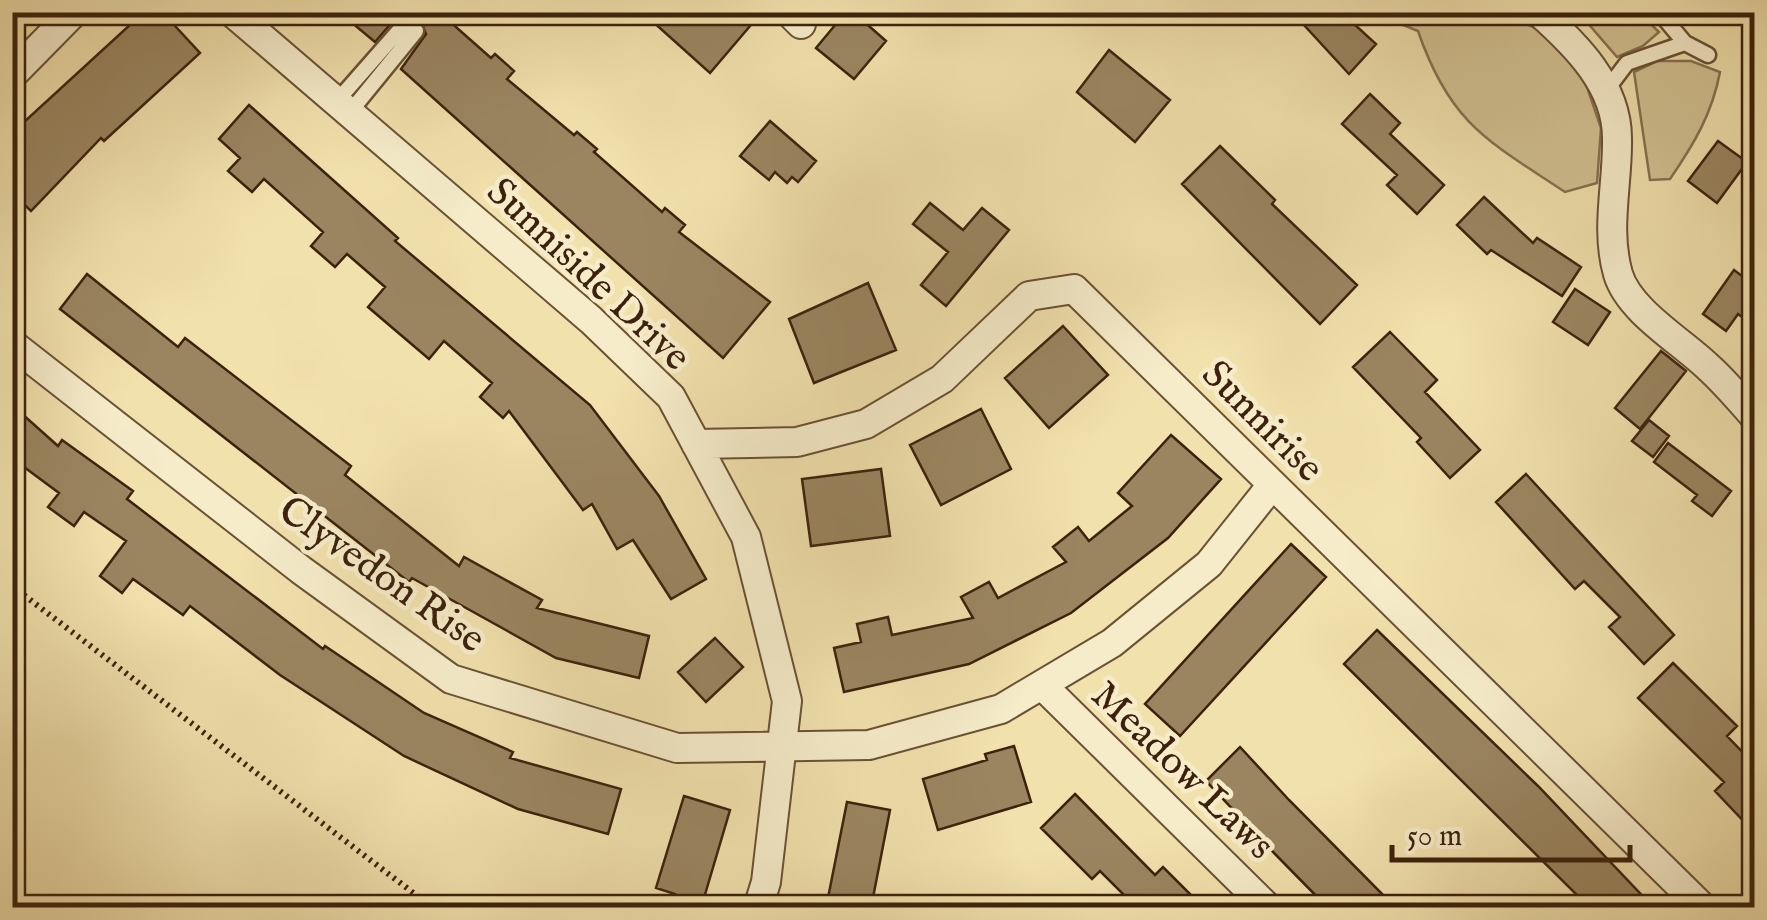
<svg xmlns="http://www.w3.org/2000/svg" width="1767" height="920" viewBox="0 0 1767 920" font-family="'IM FELL English',serif">
	<style>
		.green { fill: #d2c192; stroke: #877250; stroke-width: 2.5 }
		.building { fill: #9a8560; stroke: #3c220d; stroke-width: 2.5 }
		.lines { fill: none; stroke-linecap: round; stroke-linejoin: round }
		.service-casing { stroke: #695235; stroke-width: 19 }
		.minor-casing { stroke: #695235; stroke-width: 32 }
		.path { stroke: #3c220d; stroke-width: 6; stroke-dasharray: 2.5 5; stroke-linecap: butt }
		.service { stroke: #f6ecca; stroke-width: 14 }
		.minor { stroke: #f6ecca; stroke-width: 28 }
		.labels { text-anchor: middle; stroke-width: 9; stroke-linejoin: round; paint-order: stroke }
		.street-label { font-size: 40px; fill: #3c220d; stroke: #f6ecca }
	</style>
	<rect width="100%" height="100%" fill="#f1e1ad"/>
	<filter id="stains"><feTurbulence type="fractalNoise" baseFrequency=".002" numOctaves="4"/><feColorMatrix values="0 0 0 0 .2 0 0 0 0 .09 0 0 0 0 .02 0 0 0 .5 -.17"/></filter>
	<radialGradient id="worn" r=".72"><stop offset=".6" stop-color="#630" stop-opacity="0"/><stop offset="1" stop-color="#630" stop-opacity=".3"/></radialGradient>
	<path class="green" d="M1374 13H1503L1548 34 1584 78 1601 128 1597 183 1565 192C1488 141 1450 124 1418 31Z
		M1579 13H1639L1659 32 1643 46 1617 57Z
		M1657 61H1691L1720 72C1712 114 1694 144 1670 179L1650 180 1634 72Z"/>
	<path class="building" d="M144 12H162L200 53 104 141 101 138 31 211 12 193V133Z
		M339 12H401L375 42Z
		M417 12H439L491 58 495 54 514 71 507 79 574 135 577 132 597 149 594 152 662 212 665 208 685 225 679 232 770 302 723 358 401 69 426 34Z
		M642 12H762L710 73Z
		M846 12H853L886 41 854 79 816 48Z
		M1292 12H1341L1376 44 1349 74Z
		M1109 50 1170 100 1135 142 1077 92Z
		M1370 94 1400 123 1390 134 1444 185 1417 214 1387 185 1397 175 1342 124Z
		M249 105 398 238 395 241 590 405 659 496 706 579 671 599 633 540 617 549 592 504 583 510 509 411 503 418 480 397 492 383 444 341 429 359 368 307 385 287 347 254 335 267 311 246 323 232 264 179 252 192 228 171 240 158 219 139Z
		M770 121 816 161 798 182 792 177 787 183 775 172 769 180 740 156Z
		M1718 141 1747 162 1717 203 1688 181Z
		M1220 146 1275 200 1272 204 1357 285 1320 324 1182 184Z
		M1484 197 1533 243 1537 238 1581 267 1562 296 1491 250 1487 254 1457 225Z
		M930 203 963 230 982 208 1009 230 946 306 921 285 948 252 913 224Z
		M1734 270 1754 285V326L1738 314 1726 331 1703 314Z
		M87 274 178 347 185 338 351 466 345 475 459 566 464 557 542 600 537 608 649 636 639 678 556 658 412 578 409 582 60 309Z
		M868 283 896 350 814 383 789 319Z
		M1575 289 1610 312 1588 345 1553 322Z
		M1063 326 1108 375 1049 428 1005 378Z
		M1390 332 1437 380 1425 392 1480 450 1450 478 1417 442 1421 438 1353 367Z
		M1661 351 1686 371 1640 429 1615 408Z
		M12 405 58 446 62 440 133 491 127 499 323 649 325 646 424 713 513 752 510 758 621 789 608 834 518 809 404 756 280 675 190 606 183 615 133 579 122 593 100 576 126 541 84 512 74 526 48 507 59 493 12 458Z
		M981 409 1011 469 941 505 910 445Z
		M1649 420 1669 436 1653 457 1632 441Z
		M1171 435 1221 479 1168 538 1071 613 969 664 844 692 834 648 861 642 857 624 888 617 892 635 973 618 961 597 989 582 998 598 1066 562 1053 547 1078 527 1089 541 1132 506 1118 493Z
		M1668 443 1731 491 1712 516 1692 501 1697 495 1654 462Z
		M881 469 890 536 811 546 802 479Z
		M1526 474 1674 635 1644 664 1609 627 1620 617 1584 581 1575 589 1496 502Z
		M1291 544 1326 577 1180 736 1145 704Z
		M1377 630 1538 786 1654 908H1590L1344 664Z
		M715 638 743 667 706 702 678 672Z
		M1673 663 1737 726 1727 736 1754 764V832L1715 791 1724 782 1638 698Z
		M1014 746 1031 802 938 830 923 779 987 760 985 754Z
		M1240 747 1289 800 1396 908H1328L1275 854 1206 781Z
		M1075 794 1155 875 1163 867 1204 908H1137L1100 871 1092 879 1041 828Z
		M684 796 730 810 701 908H671L675 894 656 888Z
		M847 802 890 810 871 908H826Z"/>
	<g class="lines">
		<defs>
			<path id="service" d="M1659 12 1685 43 1708 55
				M1605 92 1627 63 1685 43
				M337 101 409 19
				M350 112 416 31"/>
			<path id="minor" d="M232 12 591 320 671 397 746 537 787 701 766 882 758 908
				M789 12 801 24
				M1539 12C1575 44 1617 85 1617 138 1618 184 1605 228 1618 274 1629 311 1681 341 1707 366 1724 381 1739 399 1754 416
				M12 75 74 12
				M12 344 301 570 451 679 677 748 869 745 1001 709 1112 643 1209 564 1272 485
				M696 444 797 442 866 424 942 379 1029 296 1074 289 1703 908
				M1044 687 1268 908"/>
		</defs>
		<use href="#service" class="service-casing"/>
		<use href="#minor" class="minor-casing"/>
		<path class="path" d="M12 586 433 908"/>
		<use href="#service" class="service"/>
		<use href="#minor" class="minor"/>
	</g>
	<g class="labels">
		<g class="street-label">
			<text transform="translate(590 273) rotate(43)" y="14">Sunniside Drive</text>
			<text transform="translate(1264 420) rotate(45)" y="14">Sunnirise</text>
			<text transform="translate(383 573) rotate(35)" y="14">Clyvedon Rise</text>
			<text transform="translate(1184 769) rotate(44)" y="14">Meadow Laws</text>
		</g>
	</g>
	<rect width="1767" height="920" fill="none" stroke="#f1e1ad" stroke-width="50"/>
	<rect x="15" y="15" width="1737" height="890" fill="none" stroke="#3c220d" stroke-width="5"/>
	<rect x="25" y="25" width="1717" height="870" fill="none" stroke="#3c220d" stroke-width="2.5"/>
	<path d="M1392 845v15h238v-15" fill="none" stroke="#3c220d" stroke-width="5"/>
	<text x="1407" y="845" font-size="30" fill="#3c220d" stroke="#f6ecca" stroke-width="8" paint-order="stroke">50 m</text>
	<rect width="100%" height="100%" filter="url(#stains)"/>
	<rect width="100%" height="100%" fill="url(#worn)"/>
</svg>
